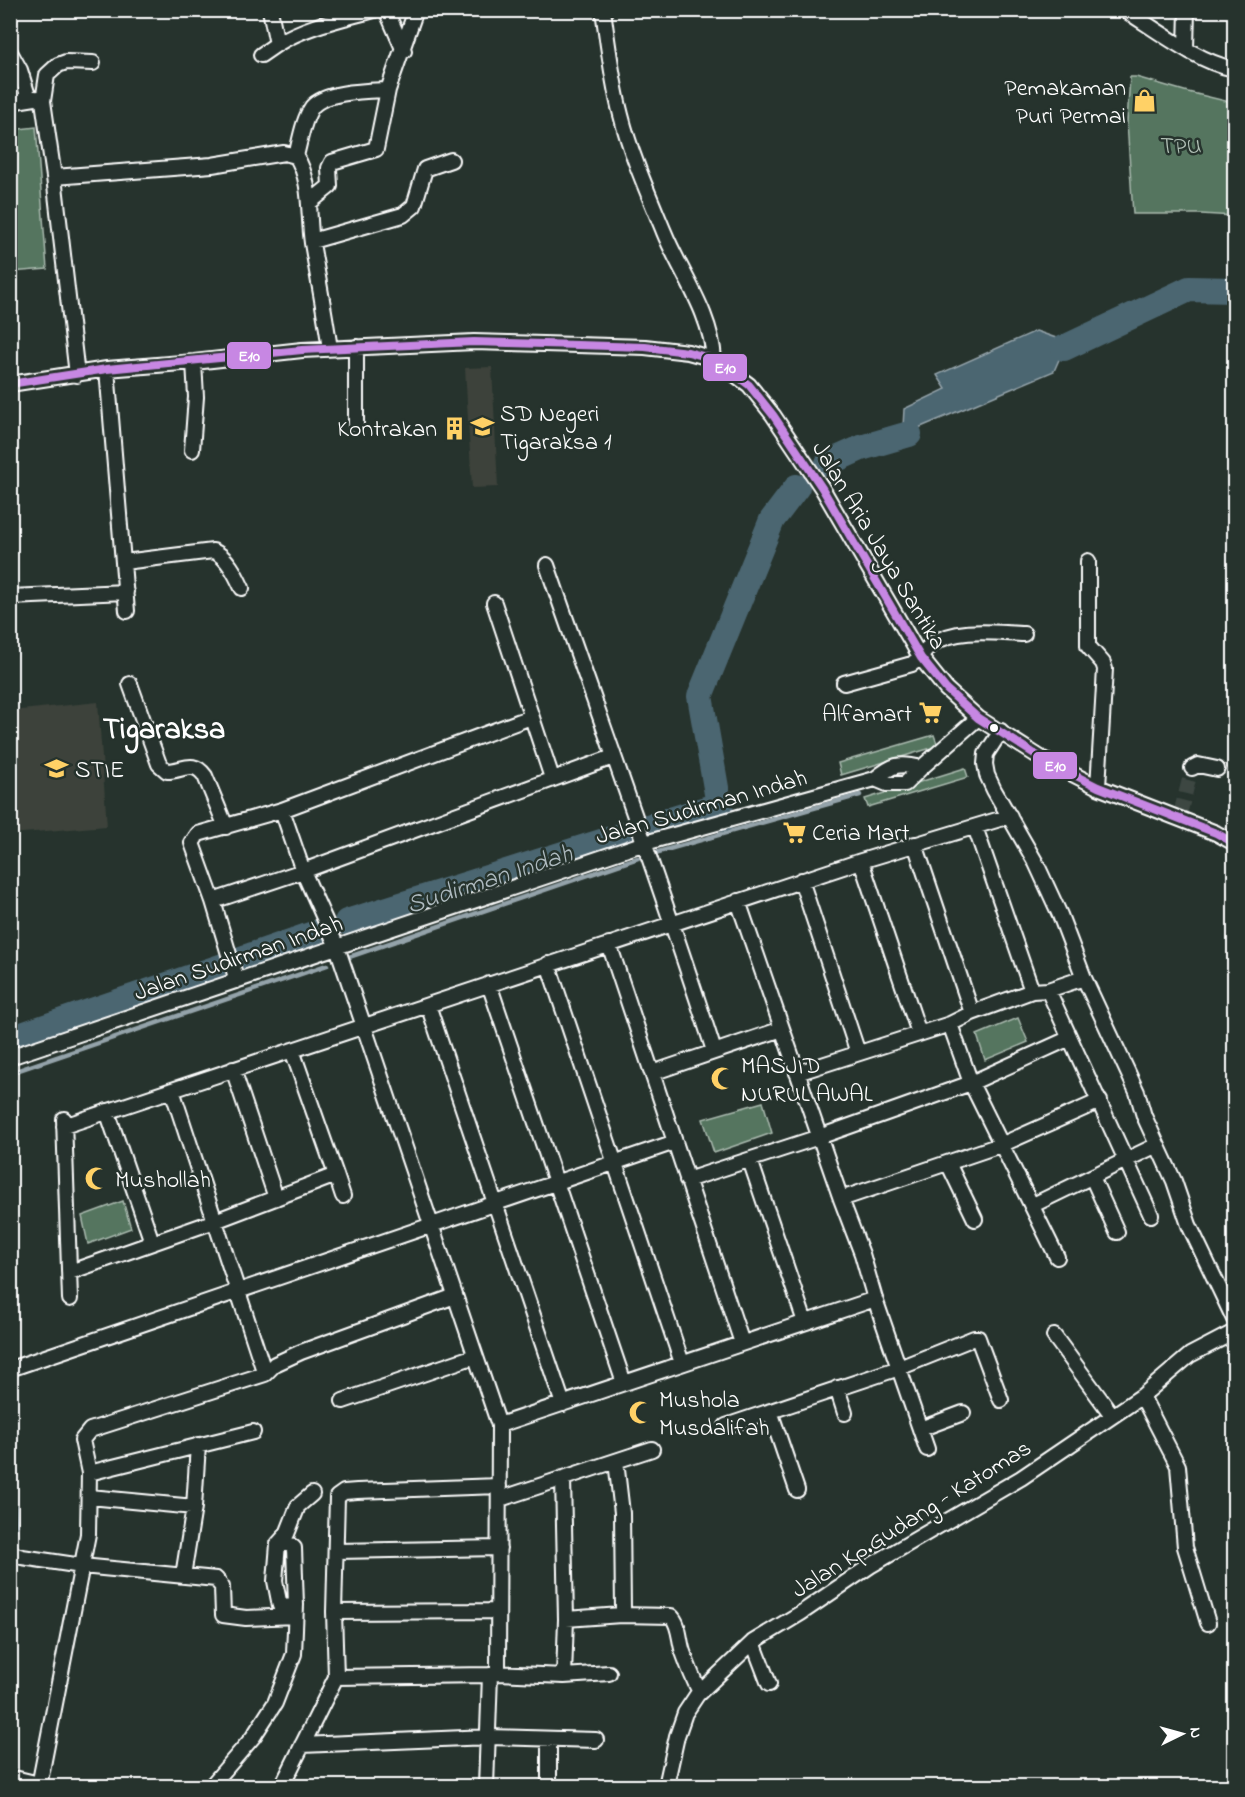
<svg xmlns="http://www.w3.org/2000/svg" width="1245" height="1797" viewBox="0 0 1245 1797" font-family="'Indie Flower',sans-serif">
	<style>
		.built { fill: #3c423a }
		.green { fill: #54755f; stroke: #aabaaf; stroke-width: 1.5 }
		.water { fill: #4c6671; stroke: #94a3aa; stroke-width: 1.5 }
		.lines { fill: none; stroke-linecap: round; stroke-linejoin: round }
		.stream { stroke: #94a3aa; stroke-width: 4.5 }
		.river { stroke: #4c6671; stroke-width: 26 }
		.minor-tunnel { stroke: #3c4742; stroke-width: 14; stroke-dasharray: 14 7; stroke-linecap: butt }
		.minor-casing { stroke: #fff; stroke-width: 18 }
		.minor { stroke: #26332d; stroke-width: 14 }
		.bus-1-casing { stroke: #26332d; stroke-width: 12 }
		.bus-1 { stroke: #c787e3; stroke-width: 8 }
		.bus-dot { fill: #fff; stroke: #26332d; stroke-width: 2 }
		.labels { text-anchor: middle; stroke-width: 5; stroke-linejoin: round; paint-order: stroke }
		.poi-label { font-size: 24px; fill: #fff; stroke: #26332d; text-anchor: start }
		.park-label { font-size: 24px; fill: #b2c1b7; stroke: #26332d }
		.street-label { font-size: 24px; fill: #fff; stroke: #26332d }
		.water-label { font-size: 26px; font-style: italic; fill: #aebabf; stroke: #26332d }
		.district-label { font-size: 30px; font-weight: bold; fill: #fff; stroke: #26332d }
		.line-badge { stroke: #26332d; stroke-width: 2 }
		.badge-label { font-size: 16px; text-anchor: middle; font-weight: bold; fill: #fff }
	</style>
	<rect width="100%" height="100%" fill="#26332d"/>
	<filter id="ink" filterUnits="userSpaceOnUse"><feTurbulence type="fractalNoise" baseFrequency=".0167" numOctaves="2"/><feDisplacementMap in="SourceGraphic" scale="12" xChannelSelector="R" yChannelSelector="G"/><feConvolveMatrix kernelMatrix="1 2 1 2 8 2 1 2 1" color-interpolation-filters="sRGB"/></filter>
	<g filter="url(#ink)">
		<path class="built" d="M492 367 498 487 472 488 465 368Z
			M98 702 107 826 11 834V711Z"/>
		<path class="green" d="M1130 77H1136L1188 92 1234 103V216L1201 214H1133L1127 122Z
			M36 127 47 269 11 272V130Z
			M934 735 938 746 841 775 838 763Z
			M965 768 968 777 868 807 865 799Z
			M1018 1018 1028 1042 985 1060 977 1035Z
			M763 1102 772 1133 714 1153 703 1119Z
			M123 1201 131 1228 88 1244 82 1216Z"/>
		<path class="water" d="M1036 331 1056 338 1064 348 1054 371 916 429 909 434 903 427 904 409 946 389 937 375Z"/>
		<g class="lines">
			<path class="stream" d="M1110 10 1124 15
				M1223 72 1234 76
				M655 853 860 795
				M349 957 638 858
				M10 1073 327 965
				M10 1443 16 1525 12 1550"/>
			<path class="river" d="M1064 348 1189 289 1234 290
				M828 463 861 448 909 434
				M723 819 719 805 700 696 772 520 797 487
				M648 827 719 805
				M347 922 630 833
				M241 959 316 933
				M10 1039 226 965"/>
			<path class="minor-tunnel" d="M1180 814 1192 768"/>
			<defs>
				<path id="minor" d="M386 10 404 51
					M603 10C608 45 612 81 621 115 631 155 648 193 664 232 681 274 711 312 714 359
					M1125 10C1157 30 1198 62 1234 69
					M277 44C306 26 342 19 374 10
					M1186 48 1187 10
					M10 52 20 70 29 99
					M261 55 277 44 270 10
					M10 102 35 98
					M296 156C300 141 303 120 312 107 325 91 369 91 388 90
					M54 177 212 165 284 153 296 156C312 181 308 215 312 243 318 278 325 314 330 349
					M309 203 330 186 329 168 332 162 376 149 388 90 416 10
					M312 241 403 215 414 206 425 169 451 160
					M107 369 127 611
					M77 375 54 177 43 101 47 75 58 65 66 62 93 63
					M10 384 107 369 194 362 302 350 474 342 645 347 688 352 714 359 749 385 773 415 822 488 921 658 946 689 978 718 1041 758 1098 787 1216 833 1234 843
					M356 425V347
					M192 450 196 397 194 362
					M1088 561V646L1103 663 1105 669 1098 787
					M124 562 213 551C227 556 236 575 242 588
					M547 565C603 727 662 888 714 1051
					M10 597 126 592
					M494 603 552 778
					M844 683 912 664C920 658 924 650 932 644 957 627 995 633 1024 634
					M130 684 159 764 167 771C183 771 193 759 205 776L226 827
					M1001 731 986 754 985 764 987 775 994 790 1036 863 1060 915 1084 978 1137 1092 1144 1116 1174 1181 1189 1225 1234 1319
					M1192 768 1198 765 1217 769
					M875 779 887 784H905L921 768
					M282 810 303 871 337 947 499 1425 498 1673
					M975 827 1032 991
					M915 844 972 1013
					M861 861 919 1033
					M801 880 858 1053
					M213 901 303 871 613 757
					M738 901 841 1199 862 1254 875 1299 927 1449
					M609 944 742 1343
					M548 964 682 1363
					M237 981 213 901 192 843 198 834 282 810 531 717
					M489 984 624 1383
					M1048 990 1151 1215
					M428 1005 563 1404
					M950 1024 971 1083 1057 1257
					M292 1050 336 1175
					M10 1057 645 843 875 779C892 765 899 762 921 768L978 718
					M233 1069 276 1198
					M652 1073 782 1029
					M797 1073 950 1024 972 1013 1032 991 1048 990 1084 978
					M172 1090 265 1374
					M107 1111 152 1242
					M64 1119 70 1299
					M64 1126 861 861 1010 816
					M750 1160 805 1322
					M948 1163 975 1219
					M1092 1177 1117 1232
					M687 1180 819 1137 971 1083 1070 1038
					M841 1199 1003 1144 1100 1101
					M1033 1205 1157 1145
					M70 1272 215 1221 336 1175 343 1196
					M1054 1336 1112 1415
					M10 1369 675 1142
					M837 1388 845 1413
					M1142 1396 1178 1466 1185 1547 1208 1623
					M343 1401 475 1356
					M770 1411 797 1490
					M499 1425 875 1299
					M726 1426 899 1368 974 1338H978L979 1341 1001 1400
					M920 1429 963 1413
					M89 1473 253 1432
					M563 1478 566 1619 564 1676
					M90 1497 194 1507
					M500 1499 652 1449
					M278 1544H289L294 1548 296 1605
					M337 1551 499 1548
					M10 1553 22 1557 82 1566 216 1579 222 1587 223 1615 246 1618 295 1616
					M183 1576 194 1507 198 1445
					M334 1612 497 1611
					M621 1615 671 1616C680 1624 679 1641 683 1652 688 1666 693 1679 700 1692
					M566 1619 621 1615 623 1610 622 1513 616 1461
					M753 1642 769 1684
					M336 1677 490 1675 498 1673 564 1676 609 1673
					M302 1745 488 1737 596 1740
					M10 1777 39 1784
					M39 1786 88 1534 89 1473 82 1440 90 1430 265 1374 275 1364 301 1352 455 1296
					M211 1786 253 1737 275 1703 294 1654 296 1605 280 1606 275 1581 278 1544 287 1534 298 1506 312 1494
					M282 1786 336 1677 334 1612 337 1497 344 1492 357 1491 499 1486
					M486 1786 490 1675
					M549 1786V1739
					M666 1786 677 1736 685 1713 697 1695 753 1642 801 1613 870 1566 1021 1478 1142 1396 1190 1355 1234 1332"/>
			</defs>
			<use href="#minor" class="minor-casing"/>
			<use href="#minor" class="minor"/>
			<defs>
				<path id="bus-1" d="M10 384 107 369 302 350 474 342 645 347 688 352 714 359 749 385 773 415 822 488 921 658 946 689 978 718 1041 758 1098 787 1216 833 1234 843"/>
			</defs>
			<use href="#bus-1" class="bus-1-casing"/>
			<use href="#bus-1" class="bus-1"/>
		</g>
	</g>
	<defs>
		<symbol id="shop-bare" viewBox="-9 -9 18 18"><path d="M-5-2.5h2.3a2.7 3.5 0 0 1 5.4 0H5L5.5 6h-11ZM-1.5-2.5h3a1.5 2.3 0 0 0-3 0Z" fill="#ffd166" stroke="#26332d" stroke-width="2.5" paint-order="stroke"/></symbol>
		<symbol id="school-bare" viewBox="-9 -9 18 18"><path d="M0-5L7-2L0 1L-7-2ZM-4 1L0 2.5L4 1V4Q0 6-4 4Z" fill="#ffd166" stroke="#26332d" stroke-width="2.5" paint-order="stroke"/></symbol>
		<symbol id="building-bare" viewBox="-9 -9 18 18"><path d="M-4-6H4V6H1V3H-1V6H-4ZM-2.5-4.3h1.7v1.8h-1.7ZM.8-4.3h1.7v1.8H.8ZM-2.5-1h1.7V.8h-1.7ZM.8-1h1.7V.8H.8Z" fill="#ffd166" stroke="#26332d" stroke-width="2.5" paint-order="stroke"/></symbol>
		<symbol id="supermarket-bare" viewBox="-9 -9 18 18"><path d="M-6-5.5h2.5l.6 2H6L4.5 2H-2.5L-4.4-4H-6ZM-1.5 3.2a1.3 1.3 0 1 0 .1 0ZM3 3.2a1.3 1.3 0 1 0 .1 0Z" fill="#ffd166" stroke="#26332d" stroke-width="2.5" paint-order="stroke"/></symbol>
		<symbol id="university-bare" viewBox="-9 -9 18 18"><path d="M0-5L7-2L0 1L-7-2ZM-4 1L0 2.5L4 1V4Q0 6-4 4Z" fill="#ffd166" stroke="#26332d" stroke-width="2.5" paint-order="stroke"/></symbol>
		<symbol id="mosque-bare" viewBox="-9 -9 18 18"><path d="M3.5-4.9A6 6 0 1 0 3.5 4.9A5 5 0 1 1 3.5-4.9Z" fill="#ffd166" stroke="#26332d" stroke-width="2.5" paint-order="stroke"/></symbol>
	</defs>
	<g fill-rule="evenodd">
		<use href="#shop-bare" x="1128" y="84" width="33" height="33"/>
		<use href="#school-bare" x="466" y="410" width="33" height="33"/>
		<use href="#building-bare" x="438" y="412" width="33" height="33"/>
		<use href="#supermarket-bare" x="914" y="696" width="33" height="33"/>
		<use href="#university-bare" x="40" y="752" width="33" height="33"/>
		<use href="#supermarket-bare" x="778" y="816" width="33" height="33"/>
		<use href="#mosque-bare" x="706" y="1062" width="33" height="33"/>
		<use href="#mosque-bare" x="80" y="1162" width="33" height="33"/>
		<use href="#mosque-bare" x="624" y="1396" width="33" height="33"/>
	</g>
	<circle class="bus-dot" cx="994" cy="728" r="5"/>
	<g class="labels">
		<g class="poi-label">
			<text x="1126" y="95" text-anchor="end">Pemakaman<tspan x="1126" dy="28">Puri Permai</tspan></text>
			<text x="500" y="421">SD Negeri<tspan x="500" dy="28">Tigaraksa 1</tspan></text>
			<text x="437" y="436" text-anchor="end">Kontrakan</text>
			<text x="912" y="721" text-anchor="end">Alfamart</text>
			<text x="75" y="777">STIE</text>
			<text x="812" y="840">Ceria Mart</text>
			<text x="741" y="1073">MASJID<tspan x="741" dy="28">NURUL AWAL</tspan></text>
			<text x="115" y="1187">Mushollah</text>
			<text x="659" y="1407">Mushola<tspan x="659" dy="28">Musdalifah</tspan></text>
		</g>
		<g class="park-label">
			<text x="1181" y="153">TPU</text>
		</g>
		<g class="street-label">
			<text transform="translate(880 545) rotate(59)" y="8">Jalan Aria Jaya Santika</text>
			<text transform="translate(701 806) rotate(-16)" y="8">Jalan Sudirman Indah</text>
			<text transform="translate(238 957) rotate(-19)" y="8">Jalan Sudirman Indah</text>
			<text transform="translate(911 1518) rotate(-32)" y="8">Jalan Kp.Gudang - Katomas</text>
		</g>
		<g class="water-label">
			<text transform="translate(489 878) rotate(-18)" y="9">Sudirman Indah</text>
		</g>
		<g class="district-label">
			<text x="164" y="738">Tigaraksa</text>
		</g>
	</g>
	<g class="line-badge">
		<rect x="226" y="341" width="46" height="29" rx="6" fill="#c787e3"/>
		<rect x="702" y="353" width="46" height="29" rx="6" fill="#c787e3"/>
		<rect x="1032" y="751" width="46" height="29" rx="6" fill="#c787e3"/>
	</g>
	<g class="badge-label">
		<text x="249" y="361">E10</text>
		<text x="725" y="373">E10</text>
		<text x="1055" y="771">E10</text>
	</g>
	<rect width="1245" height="1797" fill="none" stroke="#26332d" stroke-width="36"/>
	<rect x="18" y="18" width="1209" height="1761" fill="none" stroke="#fff" stroke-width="2" filter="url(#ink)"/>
	<g transform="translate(1182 1734) rotate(85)" stroke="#26332d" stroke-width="4.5" paint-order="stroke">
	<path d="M0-4.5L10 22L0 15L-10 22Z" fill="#ffffff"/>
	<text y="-9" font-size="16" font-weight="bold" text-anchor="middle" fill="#ffffff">N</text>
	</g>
</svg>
